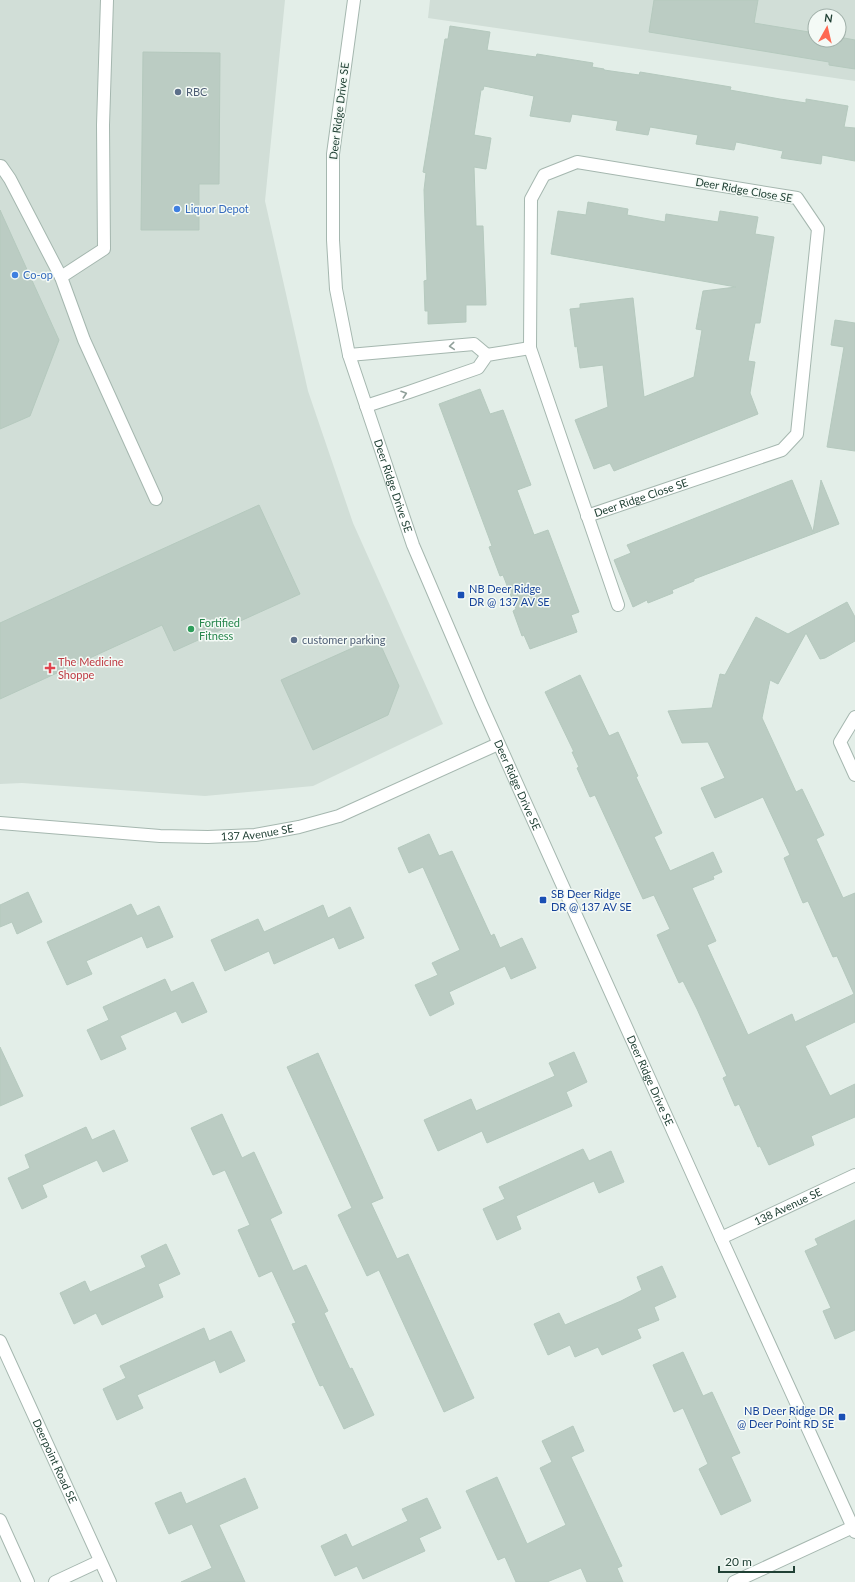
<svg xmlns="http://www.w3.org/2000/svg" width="855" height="1582" viewBox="0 0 855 1582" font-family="Lato,sans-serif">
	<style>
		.built { fill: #d1ded7; fill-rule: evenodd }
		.building { fill: #bbccc3; stroke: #b5c9be }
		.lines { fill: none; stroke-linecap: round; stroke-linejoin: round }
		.minor-casing { stroke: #a5b7af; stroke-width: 14 }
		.minor { stroke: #fff; stroke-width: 12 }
		.oneway { stroke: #90a09a }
		.service-dot { fill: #5c6f8a; stroke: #f4faf6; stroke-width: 1.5 }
		.shop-dot { fill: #3f7fe0; stroke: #f4faf6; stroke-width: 1.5 }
		.transit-dot { fill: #1a4fb4; stroke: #f4faf6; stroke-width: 1.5 }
		.leisure-dot { fill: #2e9e5b; stroke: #f4faf6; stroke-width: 1.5 }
		.health-dot { fill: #e0444e; stroke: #f4faf6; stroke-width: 1.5 }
		.labels { text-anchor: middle; stroke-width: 3; stroke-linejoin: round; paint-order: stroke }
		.service-label { font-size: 11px; fill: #4e5e75; stroke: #f4faf6; text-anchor: start }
		.street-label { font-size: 11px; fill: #214135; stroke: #f4faf6 }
		.shop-label { font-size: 11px; fill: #366cbe; stroke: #f4faf6; text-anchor: start }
		.transit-label { font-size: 11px; fill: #164399; stroke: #f4faf6; text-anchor: start }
		.leisure-label { font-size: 11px; fill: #27864d; stroke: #f4faf6; text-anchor: start }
		.health-label { font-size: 11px; fill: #be3a42; stroke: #f4faf6; text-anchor: start }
	</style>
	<rect width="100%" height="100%" fill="#e3eee8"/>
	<path class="built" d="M0 0H285L265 201 308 391 353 523 443 724 313 786 205 796 22 783 0 784Z
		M430 0H855V81L428 18ZM815 16H839V40H815Z"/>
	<path class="building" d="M654 0H758L754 23 815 33V40H839V37L855 40V69L829 65V62L649 32Z
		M450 26 490 32 487 50 536 57 537 54 593 63 592 67 604 69V70L639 75 640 72 731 87 730 90 780 99 806 103V99L848 106 844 127 855 128V161L822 155 821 164 781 158 783 151 736 142 734 150 696 144 698 135 650 127 648 135 616 130 618 121 572 114 570 122 530 116 534 96 484 86 483 90H481L474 135 491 138 486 169 474 167 476 226H483L486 305H466V322L428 324V311H425L424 281 427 280 424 190 426 173 423 172 445 39H448Z
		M143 52 220 53 219 184H199V230H141Z
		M588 202 628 209 627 215 665 222 666 214 718 222 720 211 758 217 755 234 774 237 760 323H755L748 361 755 362 750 393 758 414 614 471 610 463 594 469 575 420 608 407 603 365 580 368 577 346 575 347 570 309 580 308V304L633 298 644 397 694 377 702 330 696 329 703 291 736 287 551 254 558 211 586 215Z
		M0 210 59 340 30 416 0 429Z
		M835 320 855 323V451L827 447 844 347 831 345Z
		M480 389 490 414 503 410 531 485 517 490 534 535 548 530 579 612 571 615 577 632 530 649 524 635 522 636 513 611 516 609 503 575 500 576 489 547 492 546 439 404Z
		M792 480 813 532 821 480 839 524 694 579V581L672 590 673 593 648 603 647 600 633 607 614 560 631 553 627 545Z
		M259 505 300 594 174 651 162 625 0 699V623Z
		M847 602 855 617V641L825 658 820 659 806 633 778 684 770 680 762 718 796 792 802 789 824 835 816 839 843 898 855 893V1022L805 1046 830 1096 855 1084V1117L811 1136 814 1145 769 1165 760 1146 758 1147 739 1104 735 1106 723 1078 727 1076 697 1009 683 981 679 983 657 935 670 929 654 895 643 899 595 795 590 797 577 768 579 767 572 752H574L545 692 580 675 609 736 618 732 638 776 636 777 662 833 654 837 670 871 713 852 722 872 713 876 714 879 692 888 716 941 707 945 748 1035 792 1014 795 1022 854 994 837 956 833 957 808 901 803 903 784 858 790 855 763 797 715 818 701 788 725 778 708 742 682 743 668 711 712 708 720 674 725 675 756 617 788 634Z
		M377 637 399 686 388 715 313 750 281 680Z
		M429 834 439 856 452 851 491 936 494 934 500 948 522 938 536 968 511 979 505 966 449 992 454 1004 430 1016 415 985 438 975 432 963 460 950 423 867 409 873 398 848Z
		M28 892 42 922 17 934 12 922 0 927V905Z
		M131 904 137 916 159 906 173 937 147 948 142 936 86 961 92 974 67 985 47 942Z
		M323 905 328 918 350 907 364 938 339 949 334 937 274 964 269 951 225 971 211 940 258 919 264 932Z
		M165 979 171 992 193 982 207 1012 182 1023 176 1011 120 1036 126 1049 101 1060 87 1030 109 1020 103 1007Z
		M0 1047 23 1096 0 1106Z
		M574 1052 587 1082 566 1092 572 1106 487 1143 482 1131 438 1151 424 1120 471 1099 476 1111 555 1076 549 1063Z
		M318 1053 383 1198 371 1203 397 1259 408 1254 474 1398 444 1412 379 1270 367 1276 338 1215 352 1208 287 1067Z
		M222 1114 242 1158 254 1152 282 1213 270 1219 293 1271 306 1265 328 1311 324 1313 350 1369 352 1368 374 1415 344 1429 323 1385 320 1386 292 1324 296 1323 272 1271 259 1277 238 1230 250 1225 225 1170 213 1175 191 1128Z
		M86 1127 92 1140 114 1130 128 1161 103 1172 97 1160 42 1185 47 1197 22 1209 8 1178 30 1168 25 1155Z
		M583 1149 589 1161 611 1151 624 1182 599 1193 594 1181 516 1216 521 1229 497 1240 483 1209 505 1199 499 1187Z
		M855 1220V1330L835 1339 823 1311 831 1308 805 1251 818 1245 815 1239Z
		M166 1244 180 1274 158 1284 163 1297 102 1325 96 1313 74 1324 60 1293 85 1281 90 1292 146 1267 141 1256Z
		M662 1266 676 1297 654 1307 659 1320 637 1329 641 1338 602 1355 598 1347 575 1357 570 1345 548 1355 534 1324 559 1313 565 1325 621 1301 642 1290 637 1277Z
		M204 1328 209 1341 231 1331 245 1361 220 1373 215 1360 137 1395 143 1408 117 1420 103 1389 126 1378 120 1366Z
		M683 1352 703 1396 712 1392 740 1453 731 1457 751 1501 721 1515 699 1469 708 1464 683 1408 674 1412 653 1365Z
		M573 1426 584 1451 571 1457 622 1566 617 1568 623 1582H587L581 1568 547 1582H516L505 1557 498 1560 466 1491 497 1477 527 1544 566 1525 540 1468 552 1462 542 1441Z
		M245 1478 258 1508 219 1525 245 1582H181L212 1568 192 1524 169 1534 155 1503 181 1492 186 1504Z
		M427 1498 441 1528 419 1538 425 1551 363 1579 357 1566 335 1576 321 1546 346 1534 352 1547 408 1521 402 1509Z"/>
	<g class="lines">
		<defs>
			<g id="minor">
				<path d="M107 0 103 125 104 249 61 277 84 340 156 499"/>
				<path id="s1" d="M354 0 333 154V240L336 289 349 355 413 545 481 704 721 1238 855 1532"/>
				<path d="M0 166H1L10 179 61 277"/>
				<path d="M349 355 474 344 487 355"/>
				<path d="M366 406 409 392 478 368 487 355 530 348"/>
				<path id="s2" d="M587 516 782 450 797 434 818 229 797 198 577 162 544 175 531 199 530 348 618 605"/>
				<path d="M855 717 840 742 855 775"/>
				<path id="s3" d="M0 823 160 836 208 837 255 835 299 827 339 816 498 744"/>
				<path id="s4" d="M721 1238 855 1175"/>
				<path id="s5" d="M0 1341 110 1582"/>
				<path d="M0 1520 28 1582"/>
				<path d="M55 1582 100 1561"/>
				<path d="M734 1582 853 1527"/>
			</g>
		</defs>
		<use href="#minor" class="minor-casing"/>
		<use href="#minor" class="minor"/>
	</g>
	<defs><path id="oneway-chevron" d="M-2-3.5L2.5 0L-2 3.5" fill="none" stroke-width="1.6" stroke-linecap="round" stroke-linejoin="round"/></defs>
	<g class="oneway">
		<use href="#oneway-chevron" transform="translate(452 346) rotate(175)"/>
		<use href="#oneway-chevron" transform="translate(404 394) rotate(-18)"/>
	</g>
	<g class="service-dot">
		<circle cx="178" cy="92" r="4"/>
		<circle cx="294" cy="640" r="4"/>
	</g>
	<g class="shop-dot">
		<circle cx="177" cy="209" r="4"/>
		<circle cx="15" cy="275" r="4"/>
	</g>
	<g class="transit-dot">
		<rect x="457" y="591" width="8" height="8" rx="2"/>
		<rect x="539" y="896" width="8" height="8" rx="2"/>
		<rect x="838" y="1413" width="8" height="8" rx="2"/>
	</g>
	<circle class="leisure-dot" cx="191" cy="629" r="4"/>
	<path class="health-dot" d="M48 662h4v4h4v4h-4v4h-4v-4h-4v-4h4z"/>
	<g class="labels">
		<g class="service-label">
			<text x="186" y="96">RBC</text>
			<text x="302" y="644">customer parking</text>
		</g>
		<g class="street-label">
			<text transform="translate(339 111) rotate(-83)" y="4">Deer Ridge Drive SE</text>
			<text transform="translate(744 190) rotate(10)" y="4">Deer Ridge Close SE</text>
			<text dy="4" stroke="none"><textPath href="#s1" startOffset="496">Deer Ridge Drive SE</textPath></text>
			<text dy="4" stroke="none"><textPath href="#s2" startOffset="57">Deer Ridge Close SE</textPath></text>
			<text dy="4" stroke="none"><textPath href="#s1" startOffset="820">Deer Ridge Drive SE</textPath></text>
			<text dy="4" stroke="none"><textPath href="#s3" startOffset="258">137 Avenue SE</textPath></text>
			<text dy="4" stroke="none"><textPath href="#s1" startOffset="1144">Deer Ridge Drive SE</textPath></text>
			<text dy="4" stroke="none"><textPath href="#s4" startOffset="74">138 Avenue SE</textPath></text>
			<text dy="4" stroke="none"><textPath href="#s5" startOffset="132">Deerpoint Road SE</textPath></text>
		</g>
		<g class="shop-label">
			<text x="185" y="213">Liquor Depot</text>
			<text x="23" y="279">Co-op</text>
		</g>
		<g class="transit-label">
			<text x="469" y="593">NB Deer Ridge<tspan x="469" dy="13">DR @ 137 AV SE</tspan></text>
			<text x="551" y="898">SB Deer Ridge<tspan x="551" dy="13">DR @ 137 AV SE</tspan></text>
			<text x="834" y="1415" text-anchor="end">NB Deer Ridge DR<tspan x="834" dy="13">@ Deer Point RD SE</tspan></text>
		</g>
		<g class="leisure-label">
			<text x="199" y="627">Fortified<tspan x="199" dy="13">Fitness</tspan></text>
		</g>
		<g class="health-label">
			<text x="58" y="666">The Medicine<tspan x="58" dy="13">Shoppe</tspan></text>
		</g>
	</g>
	<g transform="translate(827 28) rotate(8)"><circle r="19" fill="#f4faf6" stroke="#a0b0a9"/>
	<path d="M0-3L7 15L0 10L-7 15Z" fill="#fe6952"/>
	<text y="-6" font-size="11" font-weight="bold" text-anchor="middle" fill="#214135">N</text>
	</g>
	<path d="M719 1566v6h75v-6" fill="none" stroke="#214135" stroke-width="2"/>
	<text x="725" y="1566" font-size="12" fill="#214135" stroke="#f4faf6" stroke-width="3" paint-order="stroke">20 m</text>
</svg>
